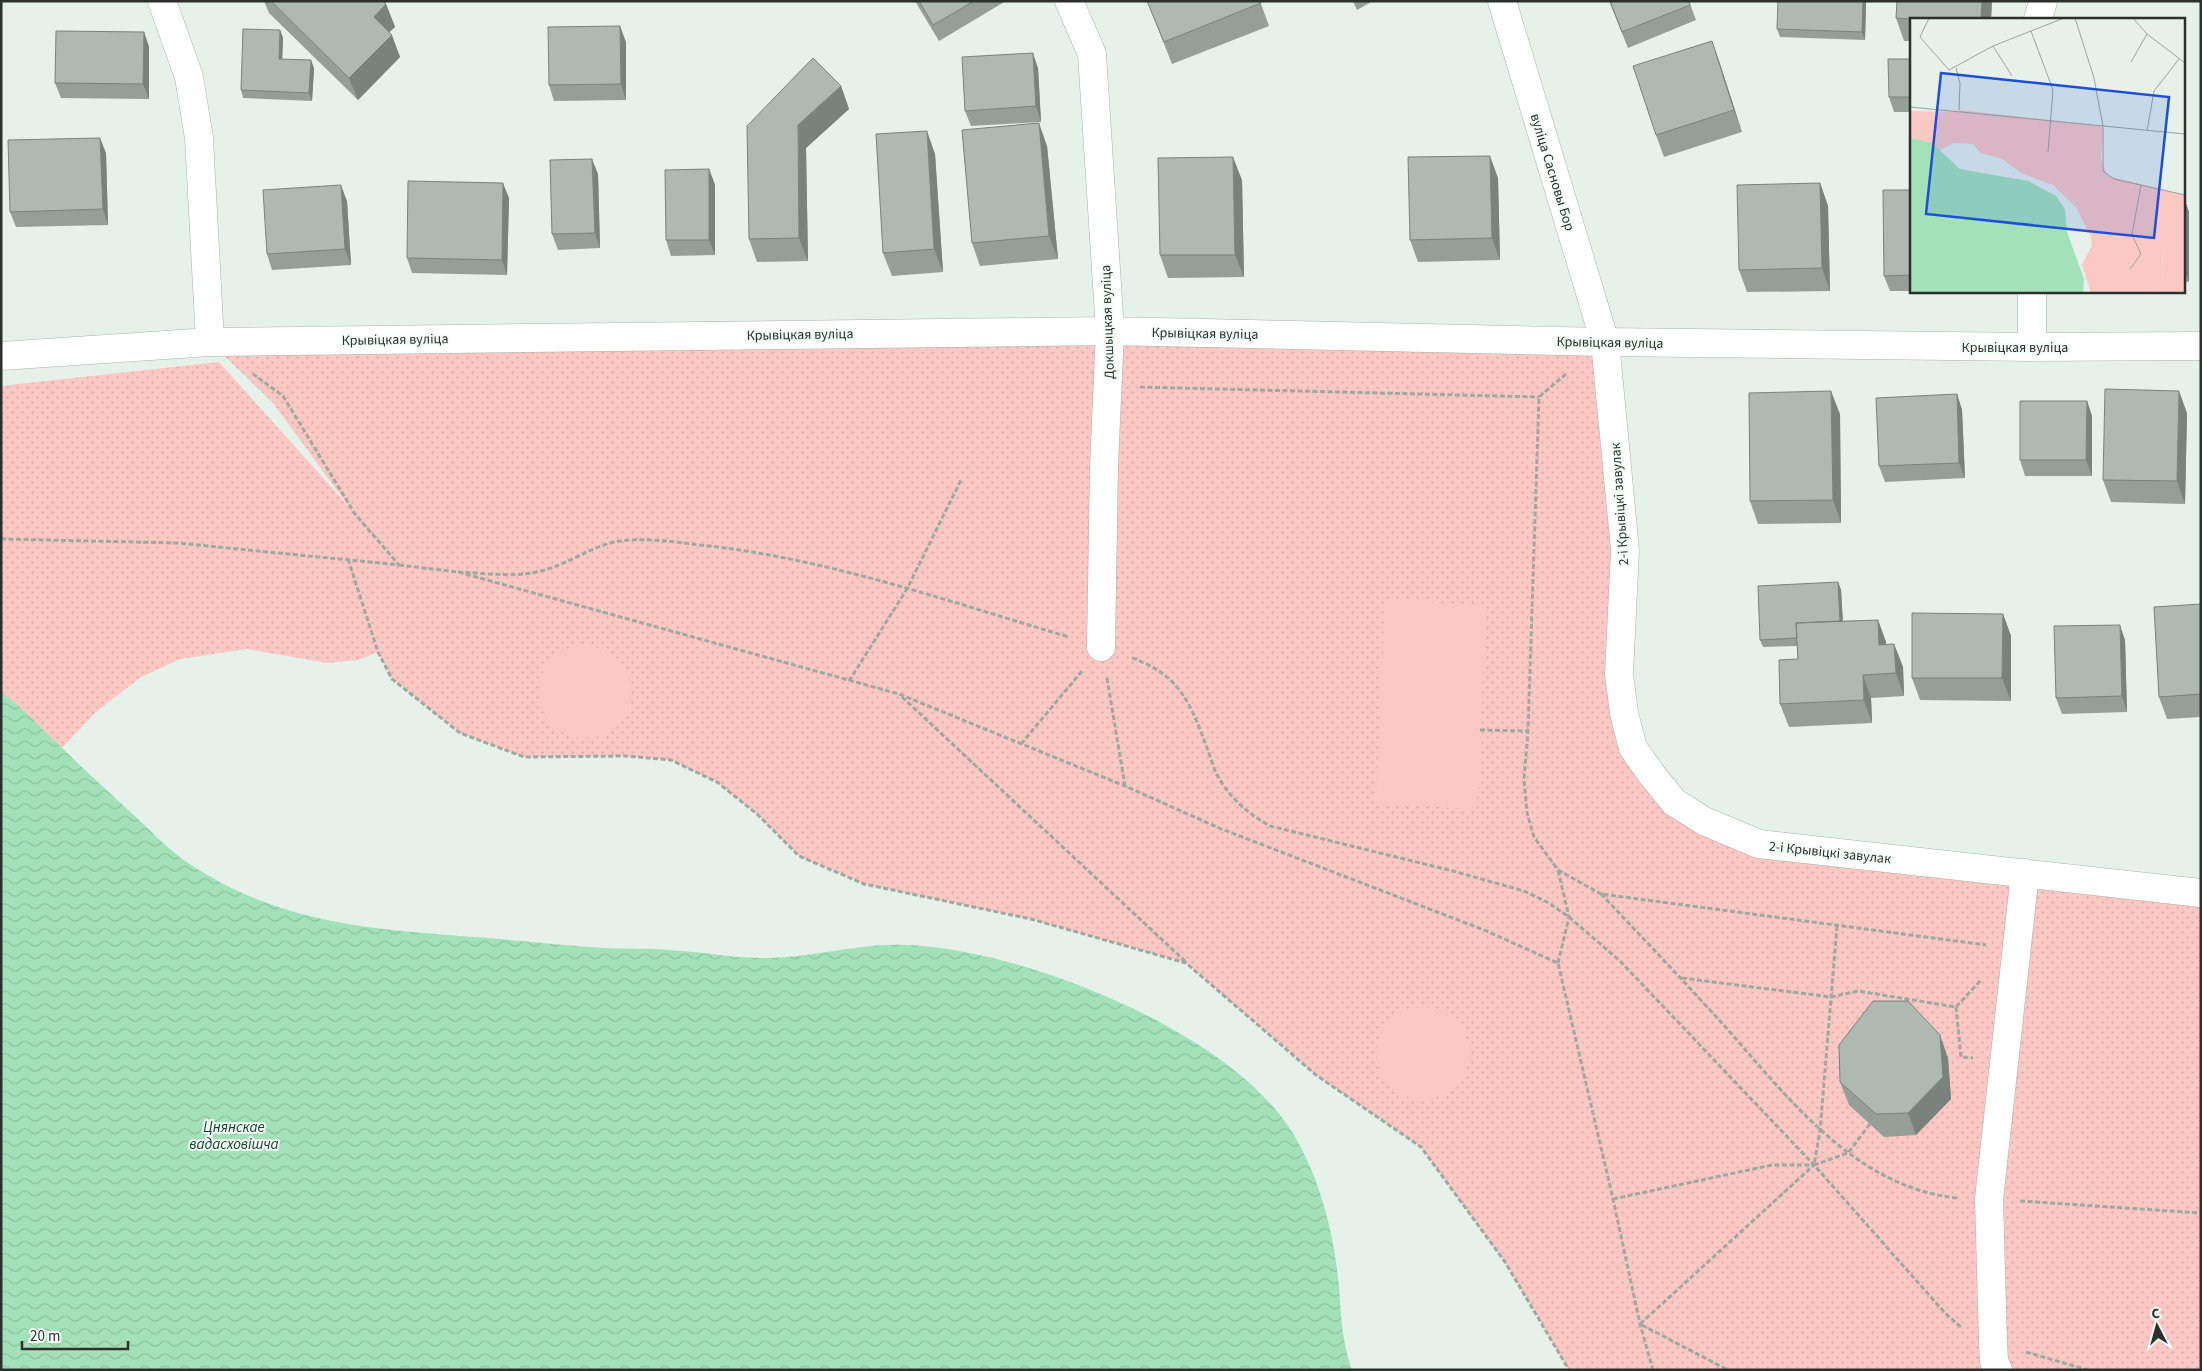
<svg xmlns="http://www.w3.org/2000/svg" width="2202" height="1371" viewBox="0 0 2202 1371" font-family="'Source Sans 3',sans-serif">
	<style>
		.grass { fill: url(#grass-dots) }
		.garden { fill: #fbc8c3 }
		.water { fill: url(#water-waves) }
		.lines { fill: none; stroke-linecap: round; stroke-linejoin: round }
		.minor-casing { stroke: #a7b3ab; stroke-width: 29 }
		.path { stroke: #9fa8a1; stroke-width: 3; stroke-dasharray: 5 2.5; stroke-linecap: butt }
		.minor { stroke: #fff; stroke-width: 28 }
		.wall { fill: #959f98 }
		.shaded-wall { fill: #79827c }
		.building { fill: #adb9b1; stroke: #79827c }
		.labels { text-anchor: middle; stroke-width: 4; stroke-linejoin: round; paint-order: stroke }
		.street-label { font-size: 14px; fill: #2c302d; stroke: #f2fff6 }
		.water-label { font-size: 15px; font-style: italic; fill: #134228; stroke: #f2fff6 }
		.inset-road { fill: none; stroke: #9ba49e; stroke-width: 1 }
		.view { fill: #1d4ed8; fill-opacity: 0.15; stroke: #1d4ed8; stroke-width: 2.5 }
		.inset-edge { fill: none; stroke: #2c302d; stroke-width: 2.5 }
	</style>
	<defs>
		<pattern id="grass-dots" width="8" height="8" patternUnits="userSpaceOnUse" patternTransform="scale(1.25)"><rect width="8" height="8" fill="#fbc8c3"/><path d="M2 2h.1M6 6h.1" fill="none" stroke="#d7aca8" stroke-width="1.8" stroke-linecap="round"/></pattern>
		<pattern id="water-waves" width="16" height="10" patternUnits="userSpaceOnUse" patternTransform="scale(1.25)"><rect width="16" height="10" fill="#a3e2b9"/><path d="M0 5q4-4 8 0t8 0" fill="none" stroke="#8cc29f"/></pattern>
	</defs>
	<rect width="100%" height="100%" fill="#e5f1e9"/>
	<path class="grass" d="M210 342H1605L1619 674 1652 775 1759 844 2201 893V1370H1569L1505 1262 1421 1147 1316 1075 1186 963 1031 919 864 884 799 856 757 814 717 782 671 760 626 756 524 757 460 733 392 679 378 652 358 660 327 663 247 649 180 659 141 677 96 712 62 748 1 692V386L219 362 350 508 273 403Z"/>
	<path class="garden" d="M1385 600 1486 605 1477 809 1376 804Z
		M539 692a46 46 0 1 1 92 0a46 46 0 1 1-92 0Z
		M1377 1053a46 46 0 1 1 92 0a46 46 0 1 1-92 0Z"/>
	<path class="water" d="M1 692C22 707 39 726 57 743 83 769 110 793 137 818 151 831 165 846 181 858 208 877 238 893 270 904 330 926 397 931 460 936 508 939 555 945 603 948 625 949 648 948 670 950 704 952 737 959 771 958 816 957 859 943 905 945 1021 948 1233 1032 1294 1135 1321 1181 1334 1234 1339 1287 1341 1315 1342 1343 1352 1370H1Z"/>
	<g class="lines">
		<defs>
			<path id="minor" d="M162 1 189 77 199 138 210 342
				M1069 1 1092 54 1110 331 1104 466 1101 647
				M1502 1 1605 342 1625 550 1619 674 1624 713 1633 748 1652 775 1674 802 1704 821 1759 844 2201 893
				M2038 19 2043 1
				M2032 347V291
				M1 356 210 342 1110 331 1605 342 2032 347 2201 346
				M1998 1370 1994 1361 1993 1343 1989 1199 2025 873"/>
		</defs>
		<use href="#minor" class="minor-casing"/>
		<path class="path" d="M1566 374 1539 397 1528 731 1524 779 1527 813 1534 837 1558 870 1601 894
			M1140 387 1539 397
			M1 539 179 543 399 565 355 514 283 396 253 374
			M348 559 378 652 392 679 460 733 524 757 626 756 671 760 717 782 757 814 799 856 864 884 1031 919 1186 963 1316 1075 1421 1147 1505 1262 1569 1370
			M399 565 458 572 899 694 1125 786 1219 828 1484 930 1558 963 1613 1199 1640 1324 1653 1370
			M458 572C485 573 514 578 541 571 573 563 598 540 632 540 655 539 677 542 700 545 826 558 947 601 1069 637
			M1132 658C1179 674 1191 704 1207 748 1211 758 1214 771 1220 780 1233 801 1249 814 1270 826L1453 871 1524 891 1547 902 1569 917 1620 961 1814 1165 1945 1313 1961 1327
			M1107 678 1125 786
			M849 681 907 589 961 480
			M902 697 1186 962
			M1480 730 1528 731
			M1021 744 1082 671
			M1837 926 1820 1131 1814 1165 1848 1153 1870 1124
			M1558 963 1569 917 1558 870
			M1682 978 1831 997 1858 991 1956 1007 1981 980
			M1956 1007 1961 1057 1973 1058
			M1957 1198C1852 1187 1785 1093 1720 1021 1681 978 1641 936 1601 894L1986 945
			M1613 1199 1772 1165H1814L1640 1324 1728 1370
			M2020 1201 2201 1213
			M2026 1352 2088 1370"/>
		<use href="#minor" class="minor"/>
	</g>
	<path class="wall" d="M264 1H383L386 4 395 27 389 32 400 57 358 100 269 13Z
		M915 1H1006L939 41Z
		M1147 1H1260L1269 26 1172 64Z
		M1353 1H1373L1357 10Z
		M1609 1H1689L1696 20 1628 48Z
		M1778 1H1866L1865 40 1780 37 1777 29Z
		M1897 1H1992L1991 19H1911V41H1904L1896 18Z
		M280 30 283 38 282 59 314 68 312 101 243 98 241 90Z
		M144 32 149 47V99L61 98 55 83Z
		M1712 41 1720 64 1742 132 1664 157 1656 135Z
		M626 42V100L554 101 549 85Z
		M1911 59V112H1894L1889 97Z
		M1038 68 1041 122 971 126 965 111Z
		M841 86 849 109 806 148 808 261 757 262 749 239Z
		M1047 146 1058 259 980 266 972 243Z
		M106 153 108 225 16 227 10 212Z
		M935 154 943 272 892 276 883 253Z
		M709 169 715 185V255L671 256 666 240Z
		M598 174 600 248 558 250 552 234Z
		M1498 178 1500 260 1418 262 1410 240Z
		M1242 180 1244 277 1168 278 1160 255Z
		M1820 183 1828 206 1830 291 1747 292 1739 270Z
		M1911 190V291H1890L1884 276Z
		M2183 195 2189 212V282L2183 281Z
		M509 198 507 275 412 273 407 258Z
		M347 201 351 265 272 270 267 254Z
		M1957 394 1962 410 1965 478 1885 482 1879 466Z
		M2087 401 2092 416V476H2025L2020 460Z
		M2187 413 2185 504 2111 502 2103 480Z
		M1840 414 1841 523 1758 524 1750 501Z
		M1838 582 1841 590 1843 621 1878 620 1886 642V645L1894 644 1903 667 1904 696 1871 698 1872 723 1789 727 1780 704 1798 659 1797 646 1763 647 1760 640Z
		M2201 604V717L2167 719 2159 697Z
		M2003 614 2011 636V701L1920 700 1912 678Z
		M2125 640 2127 712 2062 714 2056 698Z
		M1948 1058 1951 1099 1916 1135 1884 1137 1849 1105 1840 1082Z"/>
	<path class="shaded-wall" d="M1863 1H1866L1865 40 1862 32Z
		M1982 1H1992L1991 19H1981Z
		M386 4 395 27 382 39 374 17Z
		M620 26 626 42V100L621 84Z
		M280 30 283 38 282 67 279 59Z
		M144 32 149 47V99L143 84Z
		M392 35 400 57 358 100 349 78Z
		M1712 41 1720 64 1742 132 1734 110Z
		M1033 53 1038 68 1041 122 1036 106Z
		M311 60 314 68 312 101 309 93Z
		M841 86 849 109 806 148 808 261 799 238 798 125Z
		M1039 123 1047 146 1058 259 1049 236Z
		M927 131 935 154 943 272 934 249Z
		M100 138 106 153 108 225 103 209Z
		M1490 156 1498 178 1500 260 1492 238Z
		M1233 157 1242 180 1244 277 1235 255Z
		M592 159 598 174 600 248 595 233Z
		M709 169 715 185V255L709 240Z
		M503 183 509 198 507 275 502 260Z
		M1820 183 1828 206 1830 291 1822 268Z
		M341 185 347 201 351 265 345 249Z
		M2183 195 2189 212V282L2183 267Z
		M1831 391 1840 414 1841 523 1833 500Z
		M2179 391 2187 413 2185 504 2177 481Z
		M1957 394 1962 410 1965 478 1959 463Z
		M2087 401 2092 416V476L2086 460Z
		M1838 582 1841 590 1844 644 1841 636Z
		M2003 614 2011 636V701L2002 678Z
		M1878 620 1886 642 1887 668 1879 645Z
		M2120 625 2125 640 2127 712 2122 696Z
		M1894 644 1903 667 1904 696 1896 673Z
		M1863 675 1871 698 1872 723 1864 700Z
		M1940 1035 1948 1058 1951 1099 1916 1135 1908 1113Z"/>
	<path class="building" d="M271 1H383L386 4 374 17 392 35 349 78Z
		M919 1H974L933 25Z
		M1147 1H1260L1261 3 1164 42Z
		M1610 1H1689L1690 5 1622 32Z
		M1778 1H1863L1862 32 1777 29Z
		M1897 1H1982L1981 19H1911L1896 18Z
		M620 26 621 84 549 85 548 27Z
		M243 29 280 30 279 59 311 60 309 93 241 90Z
		M56 31 144 32 143 84 55 83Z
		M1712 41 1734 110 1656 135 1633 66Z
		M1033 53 1036 106 965 111 962 57Z
		M813 58 841 86 798 125 799 238 749 239 747 126Z
		M1888 59H1911V97H1889Z
		M1039 123 1049 236 972 243 962 130Z
		M927 131 934 249 883 253 876 134Z
		M100 138 103 209 10 212 8 140Z
		M1490 156 1492 238 1410 240 1408 157Z
		M1233 157 1235 255H1160L1158 158Z
		M592 159 595 233 552 234 550 160Z
		M709 169V240H666L665 170Z
		M408 181 503 183 502 260 407 258Z
		M1820 183 1822 268 1739 270 1737 185Z
		M341 185 345 249 267 254 263 190Z
		M1883 190H1911V275L1884 276Z
		M2105 389 2179 391 2177 481 2103 480Z
		M1831 391 1833 500 1750 501 1749 393Z
		M1957 394 1959 463 1879 466 1876 398Z
		M2020 401H2087L2086 460H2020Z
		M1838 582 1840 621 1796 623 1797 638 1760 640 1758 586Z
		M2201 604V694L2159 697 2154 607Z
		M1912 613 2003 614 2002 678H1912Z
		M1878 620 1879 645 1894 644 1896 673 1863 675 1864 700 1780 704 1779 660 1798 659 1796 623Z
		M2120 625 2122 696 2056 698 2054 626Z
		M1873 1001H1908L1940 1035 1943 1077 1908 1113 1876 1114 1840 1082 1839 1045Z"/>
	<g class="labels">
		<g class="street-label">
			<text transform="translate(1553 172) rotate(73)" y="5">вуліца Сасновы Бор</text>
			<text transform="translate(1107 322) rotate(-92)" y="5">Докшыцкая вуліца</text>
			<text transform="translate(1205 333) rotate(1)" y="5">Крывіцкая вуліца</text>
			<text transform="translate(800 334) rotate(-1)" y="5">Крывіцкая вуліца</text>
			<text transform="translate(395 339) rotate(-1)" y="5">Крывіцкая вуліца</text>
			<text transform="translate(1610 342) rotate(1)" y="5">Крывіцкая вуліца</text>
			<text x="2015" y="352">Крывіцкая вуліца</text>
			<text transform="translate(1619 504) rotate(-94)" y="5">2-і Крывіцкі завулак</text>
			<text transform="translate(1830 852) rotate(6)" y="5">2-і Крывіцкі завулак</text>
		</g>
		<g class="water-label">
			<text x="234" y="1132">Цнянскае<tspan x="234" dy="17">вадасховішча</tspan></text>
		</g>
	</g>
	<g transform="translate(1910 18)">
		<rect width="275" height="275" fill="#e5f1e9"/>
		<path d="M49 92 193 108 191 142 198 158 275 177V209L260 207 252 233 253 260 246 275H181L172 246 182 228 181 219 166 189 143 167 111 155 92 141 71 135 63 126 43 125 29 133 24 127 0 120V93L50 94 58 106Z" fill="#fbc8c3"/>
		<path d="M260 206 275 209V275H246L253 260 252 228Z" fill="#fbc8c3"/>
		<path d="M168 132 178 133 175 154 165 153Z" fill="#fbc8c3"/>
		<path d="M0 120 22 125 50 151 118 163 146 178 155 191 157 214 174 261 173 275H0Z" fill="#a3e2b9"/>
		<path class="inset-road" d="M19 0 10 19 39 52 83 28 154 0M165 0 184 60 193 108V153L204 161 275 177M223 0 237 16 275 45M121 13 143 72 138 134M83 28 102 58M221 44 237 16M46 50 50 65 49 92M0 89 275 116M237 113 244 73 269 41M220 251 231 236 222 217 231 167"/>
		<path class="view" d="M31 55 259 79 244 220 16 196Z"/>
		<rect width="275" height="275" class="inset-edge"/>
	</g>
	<rect width="2202" height="1371" fill="none" stroke="#2c302d" stroke-width="5"/>
	<g transform="translate(2157 1326) rotate(354)" stroke="#f2fff6" stroke-width="4" paint-order="stroke">
	<path d="M0-4L9 19L0 12L-9 19Z" fill="#2c302d"/>
	<text y="-8" font-size="14" font-weight="bold" text-anchor="middle" fill="#2c302d">С</text>
	</g>
	<path d="M22 1341v8h106v-8" fill="none" stroke="#2c302d" stroke-width="2.5"/>
	<text x="30" y="1341" font-size="15" fill="#2c302d" stroke="#f2fff6" stroke-width="4" paint-order="stroke">20 m</text>
</svg>
